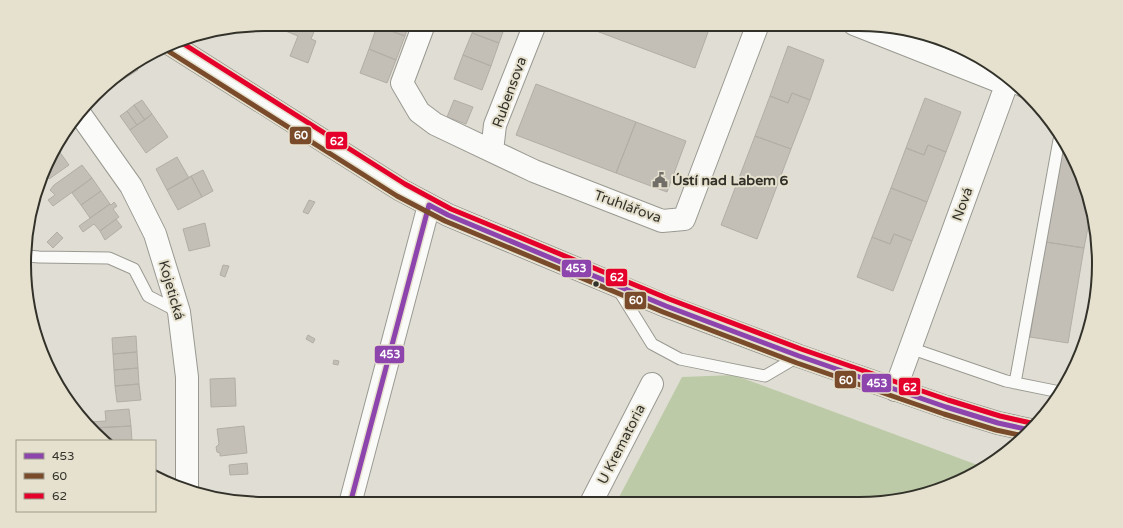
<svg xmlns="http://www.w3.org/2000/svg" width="1123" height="528" viewBox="0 0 1123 528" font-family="'Varela Round',sans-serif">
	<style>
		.green { fill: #bccaa7 }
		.building { fill: #c3bfb7; stroke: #b2aea7 }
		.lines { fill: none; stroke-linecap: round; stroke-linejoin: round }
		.service-casing { stroke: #9a9991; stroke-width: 13 }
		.minor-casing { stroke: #9a9991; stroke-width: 24 }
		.tertiary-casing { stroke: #9a9991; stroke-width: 24 }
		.service { stroke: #fafaf9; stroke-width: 11 }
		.minor { stroke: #fafaf9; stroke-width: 22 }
		.tertiary { stroke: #fafaf9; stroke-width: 22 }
		.bus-1-casing { stroke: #e6e1ce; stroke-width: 8 }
		.bus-2-casing { stroke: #e6e1ce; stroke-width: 8 }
		.bus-3-casing { stroke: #e6e1ce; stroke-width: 8 }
		.bus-1 { stroke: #8e44ad; stroke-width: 5 }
		.bus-2 { stroke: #7a4b2a; stroke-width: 5 }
		.bus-3 { stroke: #e4002b; stroke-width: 5 }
		.bus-dot { fill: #33322a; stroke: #e6e1ce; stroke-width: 1.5 }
		.labels { text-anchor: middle; stroke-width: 4; stroke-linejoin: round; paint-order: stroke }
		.street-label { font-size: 14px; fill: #33322a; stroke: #e6e1ce }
		.poi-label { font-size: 14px; font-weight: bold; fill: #33322a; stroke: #e6e1ce; text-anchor: start }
		.rim { fill: none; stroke: #33322a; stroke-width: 2 }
		.line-badge { stroke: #e6e1ce; stroke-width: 1.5 }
		.badge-label { font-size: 11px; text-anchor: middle; font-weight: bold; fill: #fff }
	</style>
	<rect width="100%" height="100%" fill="#e0ded4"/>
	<path class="green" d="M734 375 983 467 951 486 891 502 616 503 682 377Z"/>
	<path class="building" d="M268 24H317L311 39 316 41 308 63 290 56 298 36Z
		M378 24H409L405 36 377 26Z
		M475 24H506L499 43 472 33Z
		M593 24H711L695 68 591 29Z
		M377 26 405 36 396 60 369 49Z
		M472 33 499 43 491 66 463 55Z
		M788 46 824 60 810 100 792 93 788 103 770 96Z
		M369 49 396 60 387 83 360 73Z
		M463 55 491 66 482 90 454 79Z
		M136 66 138 70 119 82 116 78Z
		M536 84 636 122 616 173 516 135Z
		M792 93 810 100 791 149 755 136 770 96 788 103Z
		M925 98 961 112 946 152 928 145 924 155 906 148Z
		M142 100 152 114 145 120 134 105Z
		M454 100 473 107 466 124 447 117Z
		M134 105 145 120 137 125 127 111Z
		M127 111 137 125 130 130 120 116Z
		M152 114 168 137 146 153 130 130Z
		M636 122 686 141 667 192 616 173Z
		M755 136 791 149 757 239 721 225Z
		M928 145 946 152 927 202 891 188 906 148 924 155Z
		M55 146 59 151 51 157Z
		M1062 147H1064L1081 172 1090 217 1084 248 1046 242Z
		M59 151 69 165 49 179 45 174 51 157Z
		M177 157 189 178 167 190 156 169Z
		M82 165 92 178 53 206 48 200 55 195 50 190 54 185Z
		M203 170 213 191 202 197 191 176Z
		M191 176 202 197 178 210 167 190Z
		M92 178 101 191 81 205 72 193Z
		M891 188 927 202 912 241 894 234 890 244 872 237Z
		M101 191 110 204 90 218 81 205Z
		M309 200 315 202 308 214 303 212Z
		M114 202 117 206 113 209 119 217 100 231 94 224 83 232 79 226 110 204 111 205Z
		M116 219 122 227 105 240 100 231Z
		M205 223 210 246 189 251 183 229Z
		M57 232 63 238 53 248 47 242Z
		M894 234 912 241 893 291 857 277 872 237 890 244Z
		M1046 242 1084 248 1068 343 1030 337Z
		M223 265 229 266 225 277 220 275Z
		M308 335 315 339 313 343 306 339Z
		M136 336 137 352 113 354 112 338Z
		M137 352 138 368 114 370 113 354Z
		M334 360 339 361 338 365 333 364Z
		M138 368 139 384 115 386 114 370Z
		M235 378 236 406 211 407 210 379Z
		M139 384 141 400 117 402 115 386Z
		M129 409 131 426 92 428 87 422 106 421 105 411Z
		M131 426 132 441H107V435H98L92 428Z
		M244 426 247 453 220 456V453L217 452 216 447 219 444 217 429Z
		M247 463 248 474 230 475 229 465Z"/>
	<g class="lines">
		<defs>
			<path id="service" d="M1006 84 1029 94
				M27 256 39 257 109 258 134 269 148 296 179 312
				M618 289 652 344 680 359 765 376 799 356
				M910 348 1006 381 1060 392
				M1015 383 1059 140"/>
			<path id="minor" d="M424 24 402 83 419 112 435 124 534 171 662 221 684 219 758 24
				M854 24 1006 84
				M492 151 495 125 535 24
				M895 390 1008 80
				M591 503 652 384"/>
			<path id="tertiary" d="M172 45 401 190 448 215 666 306 799 356 946 407 998 423 1030 430
				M80 114 131 186 155 234 179 312 187 377V489
				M350 504 429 205"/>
		</defs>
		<use href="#service" class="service-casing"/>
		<use href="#minor" class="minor-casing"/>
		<use href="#tertiary" class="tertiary-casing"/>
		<use href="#service" class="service"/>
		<use href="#minor" class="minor"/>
		<use href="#tertiary" class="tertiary"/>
		<defs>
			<path id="bus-1" d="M429 205 448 215 666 306 799 356 946 407 998 423 1030 430
				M350 504 429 205"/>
			<path id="bus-2" d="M168 51 397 196 445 221 663 312 797 363 944 414 996 430 1024 436"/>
			<path id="bus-3" d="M179 41 405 184 451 209 669 299 801 349 948 400 1000 416 1031 423"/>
		</defs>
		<use href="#bus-1" class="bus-1-casing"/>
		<use href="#bus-2" class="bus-2-casing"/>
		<use href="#bus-3" class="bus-3-casing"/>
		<use href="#bus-1" class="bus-1"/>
		<use href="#bus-2" class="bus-2"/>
		<use href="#bus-3" class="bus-3"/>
	</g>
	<defs>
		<symbol id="civic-bare" viewBox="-9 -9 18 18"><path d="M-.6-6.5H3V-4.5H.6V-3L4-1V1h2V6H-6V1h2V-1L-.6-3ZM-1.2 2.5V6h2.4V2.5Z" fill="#706e66" stroke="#e6e1ce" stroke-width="2.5" paint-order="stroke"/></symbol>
	</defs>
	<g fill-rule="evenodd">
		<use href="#civic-bare" x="649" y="169" width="22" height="22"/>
	</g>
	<circle class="bus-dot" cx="596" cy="284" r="3.5"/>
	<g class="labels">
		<g class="street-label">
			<text transform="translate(509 92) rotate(-70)" y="5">Rubensova</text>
			<text transform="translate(962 204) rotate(-70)" y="5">Nová</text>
			<text transform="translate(628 206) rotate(20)" y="5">Truhlářova</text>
			<text transform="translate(172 290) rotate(74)" y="5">Kojetická</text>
			<text transform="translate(621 444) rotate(-63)" y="5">U Krematoria</text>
		</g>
		<g class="poi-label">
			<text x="672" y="185">Ústí nad Labem 6</text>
		</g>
	</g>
	<path d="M0 0H1123V528H0ZM264 31H859A233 233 0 0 1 1092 264V264A233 233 0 0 1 859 497H264A233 233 0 0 1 31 264V264A233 233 0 0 1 264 31Z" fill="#e6e1ce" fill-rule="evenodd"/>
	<path class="rim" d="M264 31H859A233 233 0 0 1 1092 264V264A233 233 0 0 1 859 497H264A233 233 0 0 1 31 264V264A233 233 0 0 1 264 31Z"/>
	<g class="line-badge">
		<rect x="289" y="126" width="23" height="19" rx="4" fill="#7a4b2a"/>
		<rect x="325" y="131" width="23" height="19" rx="4" fill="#e4002b"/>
		<rect x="561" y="259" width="31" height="19" rx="4" fill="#8e44ad"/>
		<rect x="605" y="268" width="23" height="19" rx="4" fill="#e4002b"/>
		<rect x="624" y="291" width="23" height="19" rx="4" fill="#7a4b2a"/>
		<rect x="374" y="345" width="31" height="19" rx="4" fill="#8e44ad"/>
		<rect x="834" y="370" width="23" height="19" rx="4" fill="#7a4b2a"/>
		<rect x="861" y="373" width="31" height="20" rx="4" fill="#8e44ad"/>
		<rect x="898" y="377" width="23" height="19" rx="4" fill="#e4002b"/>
	</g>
	<g class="badge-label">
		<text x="301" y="139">60</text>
		<text x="337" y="145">62</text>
		<text x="576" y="272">453</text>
		<text x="617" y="281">62</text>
		<text x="636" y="304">60</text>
		<text x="390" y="358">453</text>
		<text x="846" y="384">60</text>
		<text x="877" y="387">453</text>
		<text x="910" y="391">62</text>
	</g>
	<rect x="16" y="440" width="140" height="72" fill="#e6e1ce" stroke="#9e9b8c"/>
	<rect x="24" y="453" width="20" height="6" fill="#8e44ad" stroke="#9e9b8c"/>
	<text x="52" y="460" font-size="12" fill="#33322a">453</text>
	<rect x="24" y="473" width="20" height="6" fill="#7a4b2a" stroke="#9e9b8c"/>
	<text x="52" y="480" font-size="12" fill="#33322a">60</text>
	<rect x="24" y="493" width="20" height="6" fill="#e4002b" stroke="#9e9b8c"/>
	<text x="52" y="500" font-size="12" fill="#33322a">62</text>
</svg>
